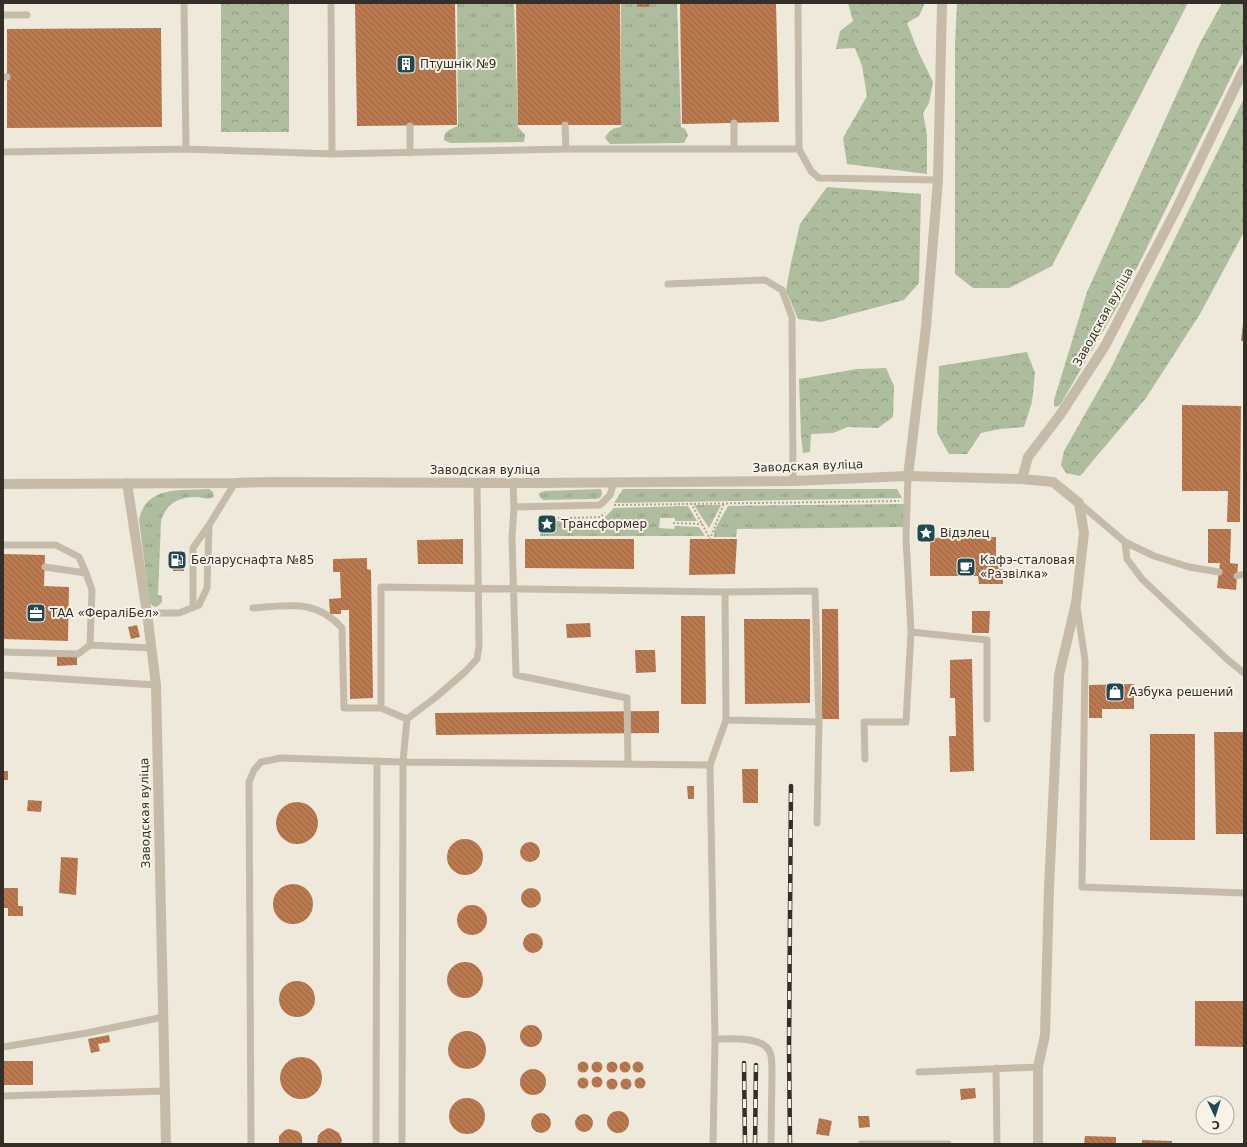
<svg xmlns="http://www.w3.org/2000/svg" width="1247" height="1147" viewBox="0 0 1247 1147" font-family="'DejaVu Sans',sans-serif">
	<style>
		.grass { fill: url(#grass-tufts) }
		.forest { fill: url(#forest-crowns) }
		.building { fill: url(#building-back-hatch) }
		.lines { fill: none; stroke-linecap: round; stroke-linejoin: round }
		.path { stroke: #b2a594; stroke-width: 2; stroke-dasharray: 2 2; stroke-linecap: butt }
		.service { stroke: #c6bba9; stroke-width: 7 }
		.minor { stroke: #c6bba9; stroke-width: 10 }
		.tertiary { stroke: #c6bba9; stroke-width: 10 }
		.rail-casing { stroke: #342e28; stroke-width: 4.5 }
		.rail { stroke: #f8f3e8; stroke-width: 3; stroke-dasharray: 9; stroke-linecap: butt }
		.labels { text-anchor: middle; stroke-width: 4; stroke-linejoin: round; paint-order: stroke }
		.poi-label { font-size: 12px; fill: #342e28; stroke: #f8f3e8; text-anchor: start }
		.street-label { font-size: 12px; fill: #342e28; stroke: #f8f3e8 }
	</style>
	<defs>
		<pattern id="grass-tufts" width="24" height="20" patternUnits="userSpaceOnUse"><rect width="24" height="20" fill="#aebd9e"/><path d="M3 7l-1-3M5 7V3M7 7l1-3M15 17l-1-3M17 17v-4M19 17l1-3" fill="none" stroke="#8e9a81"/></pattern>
		<pattern id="forest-crowns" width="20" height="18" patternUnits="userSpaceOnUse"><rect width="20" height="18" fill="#aebd9e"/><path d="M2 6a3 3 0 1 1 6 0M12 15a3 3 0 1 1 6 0" fill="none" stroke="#8e9a81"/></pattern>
		<pattern id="building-back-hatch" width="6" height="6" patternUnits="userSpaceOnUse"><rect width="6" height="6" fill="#ba794f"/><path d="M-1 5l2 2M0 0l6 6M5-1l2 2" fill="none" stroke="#986442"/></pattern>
	</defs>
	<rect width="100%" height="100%" fill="#efe9dc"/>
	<path class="grass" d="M457 3H514L518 127 525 135 524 142 450 143 444 140C443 131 451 129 458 126Z
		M621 3H677L681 127 685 129 688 135 684 143 610 144 605 138C609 130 613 128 621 127Z
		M209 489 213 492 214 497C208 500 204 498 198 497 179 497 167 502 161 521L158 595 162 596V602L158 606 154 607 150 603 149 598 139 520C146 485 180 491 209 489Z
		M601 489 602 494 600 498 595 499 544 500C540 498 539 497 539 493L545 491Z
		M623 489H897L902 498 614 503Z
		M904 504V527L737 529 736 537H714V531L728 506Z
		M694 505H721L709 528Z
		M688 506 697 521H675V518H660L659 528 674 529 675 526 699 527 705 536H540L541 521H601L614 508Z"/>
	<path class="forest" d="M221 3H289V132H221Z
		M848 3H925L919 16 907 23 918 51 933 82 929 103 923 113 927 135V174L847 164 843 138 867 96 862 66 855 48 836 49 840 31 853 21Z
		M957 3H1188L1052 266 1009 288H973L955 274V44Z
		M1222 3H1244V51L1120 302 1060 405 1056 407 1054 406V400L1087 292 1200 43Z
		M1244 98V232L1200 314 1146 398 1080 476 1066 473 1061 465 1064 451 1110 370Z
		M827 187 921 194 919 283 904 300 821 322 798 319 786 290 791 263 800 224Z
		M1027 352 1035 373 1032 402 1024 427 1000 429 981 433 967 454H949L937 433 939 366Z
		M886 368 894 386 893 417 878 428 848 427 833 433 811 434 810 452 803 453 801 436 799 379 857 369Z"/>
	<path class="building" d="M355 3H455L457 125 357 126Z
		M516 3H620L621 125H518Z
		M637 3H650L649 7H637Z
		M680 3H776L779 122 682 124Z
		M161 28 162 127 7 128V29Z
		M1243 324H1244V341H1241Z
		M1182 405 1241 406 1240 522H1227L1228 491H1182Z
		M1208 529H1231L1230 563 1238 564 1236 590 1217 588 1220 563H1208Z
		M996 537V558H1002L1003 584H979L978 576H930V538Z
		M463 539V564H418L417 540Z
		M525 539H634V569L525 568Z
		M690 539H737L735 574 689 575Z
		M184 553V571H173L172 554Z
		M3 554 45 555 44 586 69 587 68 641 3 639Z
		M367 558V569L371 570 373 698 350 699 349 610H341V614H330L329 599 341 598 340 572H333V559Z
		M822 609H838L839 719H822Z
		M972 611H990L989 633H972Z
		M681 616H705L706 704H681Z
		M744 619H810V703L745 704Z
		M590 623 591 637 567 638 566 624Z
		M137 625 140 637 131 639 128 627Z
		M635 650H655L656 672 636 673Z
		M57 657H77V665L57 666Z
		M972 659 974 771 950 772 949 736H956L955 698H950V660Z
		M1134 684V709H1102V718H1089V685Z
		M659 711V733L436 735 435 713Z
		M1214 732H1244V834H1216Z
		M1150 734H1195V840H1150Z
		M742 769H758V803H743Z
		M3 771H8V780H3Z
		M687 786H694V799H688Z
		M28 800 42 801 41 812 27 811Z
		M276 823a21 21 0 1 1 42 0a21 21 0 1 1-42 0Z
		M447 857a18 18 0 1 1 36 0a18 18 0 1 1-36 0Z
		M520 852a10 10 0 1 1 20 0a10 10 0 1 1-20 0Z
		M61 857 78 858 76 895 59 893Z
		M273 904a20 20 0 1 1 40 0a20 20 0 1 1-40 0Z
		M3 888H18V906H23V916H8V908H3Z
		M521 898a10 10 0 1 1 20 0a10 10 0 1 1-20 0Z
		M457 920a15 15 0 1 1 30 0a15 15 0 1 1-30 0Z
		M523 943a10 10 0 1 1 20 0a10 10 0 1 1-20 0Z
		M447 980a18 18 0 1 1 36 0a18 18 0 1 1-36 0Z
		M279 999a18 18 0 1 1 36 0a18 18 0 1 1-36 0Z
		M1195 1001H1244V1047L1195 1046Z
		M520 1036a11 11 0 1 1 22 0a11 11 0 1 1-22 0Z
		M448 1050a19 19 0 1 1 38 0a19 19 0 1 1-38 0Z
		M109 1035 110 1042 98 1044 100 1051 91 1053 88 1039Z
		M280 1078a21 21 0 1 1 42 0a21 21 0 1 1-42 0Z
		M3 1061H33V1085H3Z
		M619.5 1067a5.5 5.5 0 1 1 11 0a5.5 5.5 0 1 1-11 0Z
		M632.5 1067a5.5 5.5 0 1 1 11 0a5.5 5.5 0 1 1-11 0Z
		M591.5 1067a5.5 5.5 0 1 1 11 0a5.5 5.5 0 1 1-11 0Z
		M606.5 1067a5.5 5.5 0 1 1 11 0a5.5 5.5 0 1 1-11 0Z
		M577.5 1067a5.5 5.5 0 1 1 11 0a5.5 5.5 0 1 1-11 0Z
		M520 1082a13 13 0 1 1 26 0a13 13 0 1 1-26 0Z
		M591.5 1082a5.5 5.5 0 1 1 11 0a5.5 5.5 0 1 1-11 0Z
		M634.5 1083a5.5 5.5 0 1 1 11 0a5.5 5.5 0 1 1-11 0Z
		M577.5 1083a5.5 5.5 0 1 1 11 0a5.5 5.5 0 1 1-11 0Z
		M620.5 1084a5.5 5.5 0 1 1 11 0a5.5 5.5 0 1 1-11 0Z
		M606.5 1084a5.5 5.5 0 1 1 11 0a5.5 5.5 0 1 1-11 0Z
		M975 1088 976 1098 961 1100 960 1089Z
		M449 1116a18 18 0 1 1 36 0a18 18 0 1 1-36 0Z
		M607 1122a11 11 0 1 1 22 0a11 11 0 1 1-22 0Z
		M531 1123a10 10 0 1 1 20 0a10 10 0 1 1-20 0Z
		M575 1123a9 9 0 1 1 18 0a9 9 0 1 1-18 0Z
		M858 1116H869L870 1127 859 1128Z
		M819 1118 832 1121 829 1136 816 1134Z
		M328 1128 332 1129 339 1133 342 1140 341 1144H317L318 1136 321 1132Z
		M289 1129 297 1131 300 1133 302 1137V1144H279V1136L285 1130Z
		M1085 1136 1116 1137V1144H1084Z
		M1142 1140 1172 1141V1144H1142Z"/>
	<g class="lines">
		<path class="path" d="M691 503 710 539 724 503
			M614 505 899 501
			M538 519 600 517 605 513
			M673 523 702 524"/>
		<path class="service" d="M3 15H27
			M3 77H7
			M734 123V149
			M565 125 566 149
			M186 149 332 154 331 3
			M799 149 811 171 819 178 938 180
			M3 152 186 149 184 3
			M410 153V126
			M332 154 566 149H799L798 3
			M668 284 765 280 782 290 792 317 793 481
			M513 483 514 507 512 538 516 675 627 698 628 764
			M1079 503 1125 542 1154 556 1189 567 1219 572
			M514 507 600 505 610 495 614 482
			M1125 542 1127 559 1142 579 1228 660 1244 673
			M3 545H56L79 557 86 573
			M45 567 86 573 92 590 90 645 151 648
			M1237 576 1244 574
			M193 607V548L209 525
			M1077 607 1085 660 1082 887 1244 893
			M253 608C288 606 315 598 342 628L344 708H381
			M147 613H179L199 605 207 588 209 525 235 483
			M911 632 987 640V719
			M3 652 78 654 90 645
			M3 675 156 685
			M407 719 381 708V587L725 592 815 591 819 722 726 720
			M865 759 864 722H906L911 632 906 538 908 476
			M817 823 819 722
			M715 1039C730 1039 763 1036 770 1052 772 1058 772 1065 772 1071L771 1144
			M3 1047 87 1033 163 1017
			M996 1068 997 1144
			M919 1072 1038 1067
			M3 1096 165 1091
			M251 1144 249 782 254 770 261 762 281 758 403 762 710 765
			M376 1144 377 761
			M402 1144 403 762 407 719 436 697 465 672 477 659 479 646 477 483
			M713 1144 715 1039 710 765 726 720 725 592
			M861 1144H948"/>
		<path class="minor" d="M908 476 1022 479 1053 482 1079 503 1084 533 1076 603 1059 675 1049 888 1045 1035 1038 1067V1144
			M1022 479 1028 457 1060 415 1105 346 1177 208 1244 69
			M127 483 147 613 156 685 166 1144"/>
		<path class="tertiary" d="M3 484 235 483 268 482 537 483 793 481 908 476 926 327 938 180 942 3"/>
		<defs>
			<path id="rail" d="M744 1063 745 1144
				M755 1144 756 1065
				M790 1144 789 1046 791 786"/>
		</defs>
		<use href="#rail" class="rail-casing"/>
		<use href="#rail" class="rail"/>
	</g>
	<defs>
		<symbol id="building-square" viewBox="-11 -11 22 22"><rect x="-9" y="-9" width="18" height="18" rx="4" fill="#224852" stroke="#f8f3e8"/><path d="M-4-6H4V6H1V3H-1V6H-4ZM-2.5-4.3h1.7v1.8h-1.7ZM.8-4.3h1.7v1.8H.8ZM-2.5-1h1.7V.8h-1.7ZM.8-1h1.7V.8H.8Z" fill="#fff"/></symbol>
		<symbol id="sight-square" viewBox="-11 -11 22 22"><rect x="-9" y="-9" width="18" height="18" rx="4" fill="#224852" stroke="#f8f3e8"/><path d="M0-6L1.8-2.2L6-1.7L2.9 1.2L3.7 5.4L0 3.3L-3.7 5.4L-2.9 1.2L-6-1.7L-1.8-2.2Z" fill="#fff"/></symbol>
		<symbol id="fuel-square" viewBox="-11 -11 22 22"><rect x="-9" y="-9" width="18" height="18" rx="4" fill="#224852" stroke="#f8f3e8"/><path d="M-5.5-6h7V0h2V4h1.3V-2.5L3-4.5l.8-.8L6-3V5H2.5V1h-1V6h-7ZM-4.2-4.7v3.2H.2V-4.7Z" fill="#fff"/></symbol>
		<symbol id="cafe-square" viewBox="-11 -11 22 22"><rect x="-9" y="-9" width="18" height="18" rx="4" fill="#224852" stroke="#f8f3e8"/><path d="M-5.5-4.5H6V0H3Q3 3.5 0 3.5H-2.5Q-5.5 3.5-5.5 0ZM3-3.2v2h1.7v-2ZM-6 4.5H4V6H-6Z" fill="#fff"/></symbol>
		<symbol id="office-square" viewBox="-11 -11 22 22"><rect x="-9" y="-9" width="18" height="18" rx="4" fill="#224852" stroke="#f8f3e8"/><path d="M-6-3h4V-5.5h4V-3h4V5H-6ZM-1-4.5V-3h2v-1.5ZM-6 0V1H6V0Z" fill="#fff"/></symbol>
		<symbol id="shop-square" viewBox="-11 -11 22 22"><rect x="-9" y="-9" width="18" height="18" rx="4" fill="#224852" stroke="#f8f3e8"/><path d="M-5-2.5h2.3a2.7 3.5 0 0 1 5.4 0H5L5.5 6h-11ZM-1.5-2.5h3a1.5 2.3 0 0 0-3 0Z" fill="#fff"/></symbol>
	</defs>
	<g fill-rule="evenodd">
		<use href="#building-square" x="395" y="53" width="22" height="22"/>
		<use href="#sight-square" x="536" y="513" width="22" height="22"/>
		<use href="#sight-square" x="915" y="522" width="22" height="22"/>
		<use href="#fuel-square" x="166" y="549" width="22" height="22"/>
		<use href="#cafe-square" x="955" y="556" width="22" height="22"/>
		<use href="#office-square" x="25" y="602" width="22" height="22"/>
		<use href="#shop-square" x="1104" y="681" width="22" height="22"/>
	</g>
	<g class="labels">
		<g class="poi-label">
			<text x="420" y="68">Птушнік №9</text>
			<text x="561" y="528">Трансформер</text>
			<text x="940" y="537">Відэлец</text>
			<text x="191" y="564">Беларуснафта №85</text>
			<text x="980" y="564">Кафэ-сталовая<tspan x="980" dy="14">«Развілка»</tspan></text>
			<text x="50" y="617">ТАА «ФераліБел»</text>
			<text x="1129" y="696">Азбука решений</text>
		</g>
		<g class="street-label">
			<text transform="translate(1103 317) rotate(-61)" y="4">Заводская вуліца</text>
			<text transform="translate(808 466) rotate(-2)" y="4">Заводская вуліца</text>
			<text x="485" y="474">Заводская вуліца</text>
			<text transform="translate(145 813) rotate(-91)" y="4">Заводская вуліца</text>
		</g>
	</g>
	<rect width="1247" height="1147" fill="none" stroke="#342e28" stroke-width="8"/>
	<g transform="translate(1215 1115) rotate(176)"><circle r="19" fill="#f8f3e8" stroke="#aaa49b"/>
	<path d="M0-3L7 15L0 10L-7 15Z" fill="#224852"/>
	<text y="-6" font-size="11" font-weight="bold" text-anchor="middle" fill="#342e28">С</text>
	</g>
</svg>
